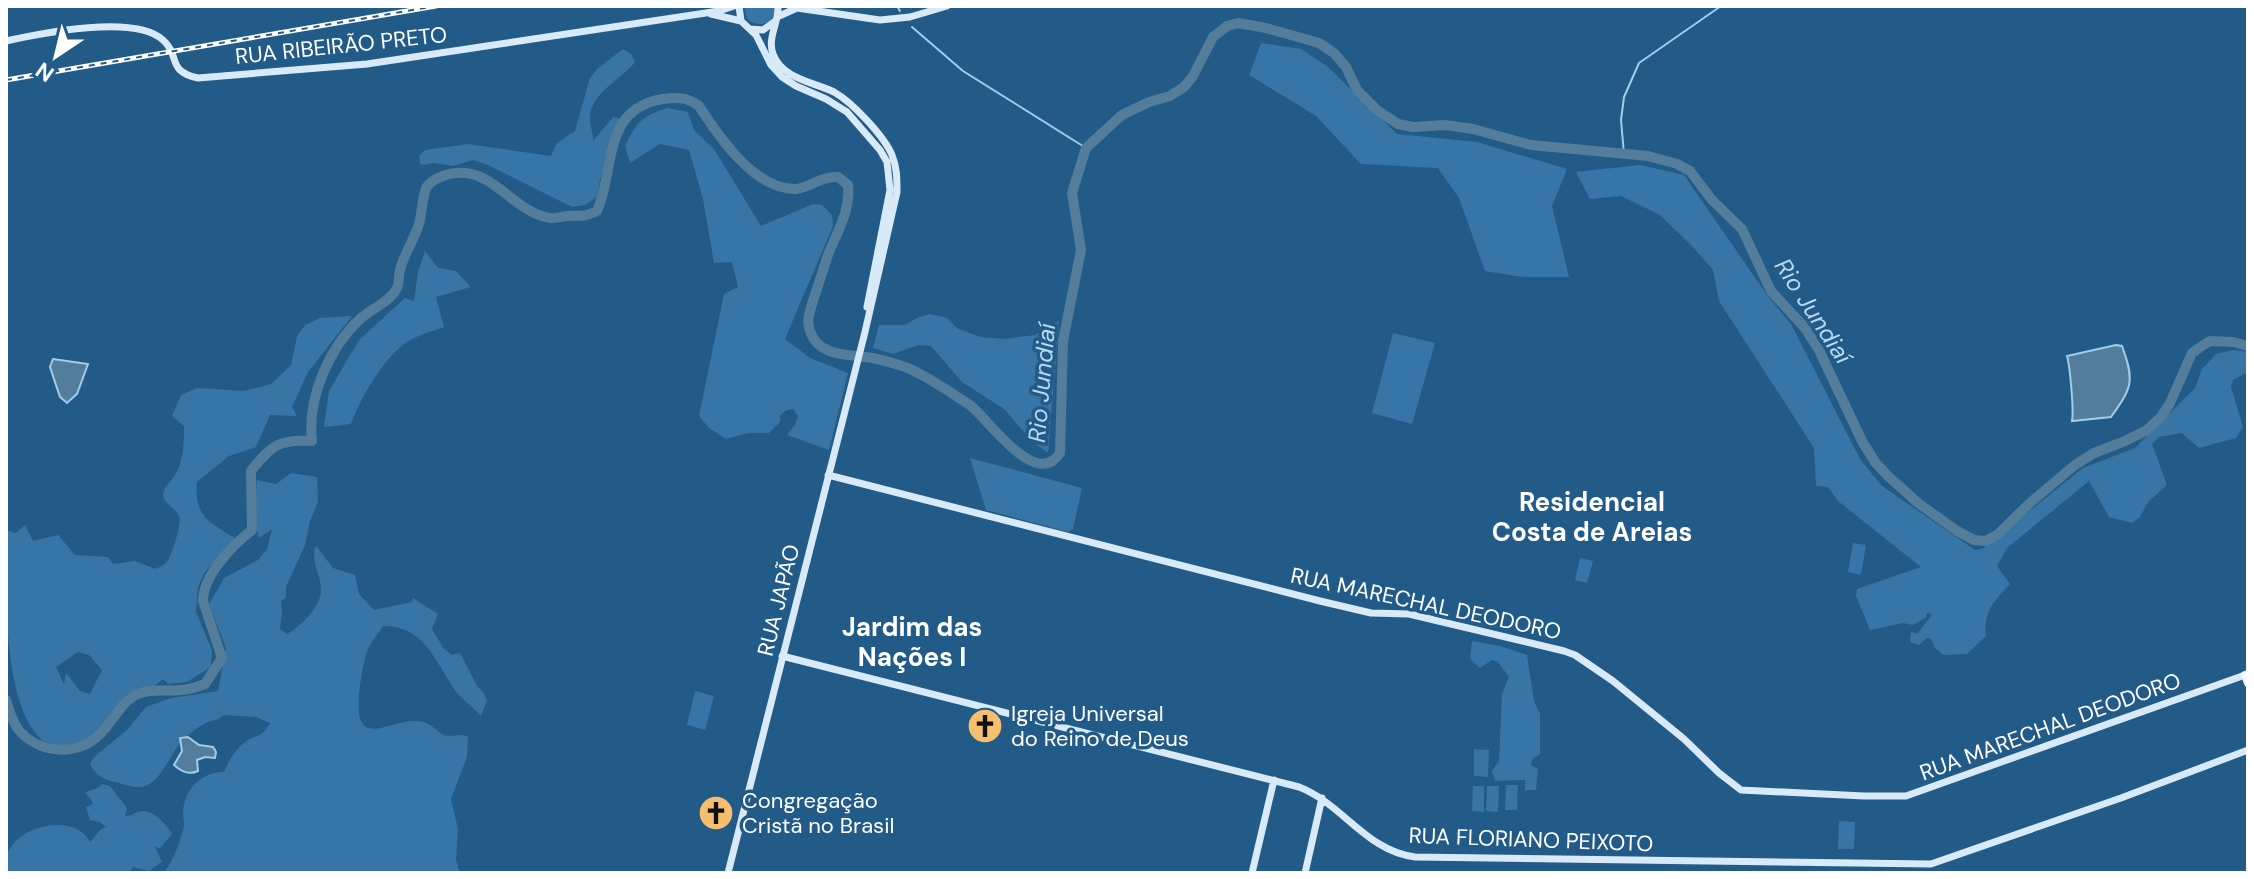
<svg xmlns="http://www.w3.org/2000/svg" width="2254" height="879" viewBox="0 0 2254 879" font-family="'DM Sans',sans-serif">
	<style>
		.green { fill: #3675a5; fill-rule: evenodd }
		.water { fill: #547c9b; stroke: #a1cceb; stroke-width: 2 }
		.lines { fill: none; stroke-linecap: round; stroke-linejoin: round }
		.stream { stroke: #a1cceb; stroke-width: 2 }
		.river { stroke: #547c9b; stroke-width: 10 }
		.secondary { stroke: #d8eaf8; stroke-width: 7 }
		.primary { stroke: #f1f7fe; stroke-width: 8 }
		.rail-casing { stroke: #fff; stroke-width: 5 }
		.rail { stroke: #225b88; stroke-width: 2; stroke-dasharray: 6; stroke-linecap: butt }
		.labels { text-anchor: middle; stroke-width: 7; stroke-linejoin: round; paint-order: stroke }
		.street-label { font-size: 22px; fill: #fff; stroke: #225b88 }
		.poi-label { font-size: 22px; fill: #fff; stroke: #225b88; text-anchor: start }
		.water-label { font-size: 24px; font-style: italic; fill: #b9d9f1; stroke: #225b88 }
		.quarter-label { font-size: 26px; font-weight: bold; fill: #fff; stroke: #225b88 }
	</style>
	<rect width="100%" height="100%" fill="#225b88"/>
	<path class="green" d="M744 6H775C776 24 760 29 747 19Z
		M1261 43 1301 49 1328 67 1397 134 1477 142 1567 169 1552 206 1569 277H1522L1485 271 1459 198 1438 168 1361 164 1316 116 1249 75Z
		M623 49 631 54 635 62C622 79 592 92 590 116 589 125 594 133 593 141L613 117 619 118 621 121 600 180 597 197 585 205 572 207 488 165 473 160 453 166 434 163 424 165 420 164 419 156 425 150 468 144 551 156 557 143 575 131 590 78 597 69Z
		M668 108 688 112 694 130 714 149 761 226 813 204 822 205 832 215 833 226 785 339 810 358 848 373 829 450 787 435 795 425 798 416 793 409 787 410 780 415V422L769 433H748L726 439 709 428 699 416 724 294 738 287 732 262 714 263 703 199 689 150 660 144 630 163 625 146C637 122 641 116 668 108Z
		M1640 165 1684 175 1767 295 1791 324 1860 459 1882 486 1975 550 1982 549 2083 468 2135 448 2195 388 2202 369 2216 354 2233 350 2248 352V372L2233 380 2231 387 2243 427 2236 438 2199 448 2182 433 2159 437 2152 444 2167 485 2148 502 2140 517 2132 523 2109 517 2089 481 2007 548 1997 566 2010 584C1994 601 1983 612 1986 636L1967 654 1943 655 1935 648 1931 639 1927 638 1919 645 1910 642 1911 632 1917 634 1932 615 1929 613 1926 614 1927 617 1913 625 1903 623 1870 630 1856 596 1857 589 1921 567 1838 501 1828 487 1816 486 1814 448 1719 301 1713 270 1692 246 1660 215 1621 196 1590 199 1576 172Z
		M425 251 438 268 456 271 471 287 436 297 444 327C430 332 414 336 403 345 382 361 360 399 351 424L324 427 329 391 359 340 405 298 414 301 418 272Z
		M930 314 947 318 957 328 980 337 1005 339 1035 335 1059 321 1048 453 1032 441 1004 409 962 382 931 346 918 345 893 354 873 348 879 325H905L919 317Z
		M352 316 308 372 292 407 297 416 270 415 256 447 229 456 197 482C194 518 210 522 236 539L205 572 198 587 196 612 212 650 211 667 187 682 168 684 163 679 150 690 130 696 103 730V736C87 747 71 754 52 746 0 723 6 583 6 530L16 533 25 525 33 541 58 535 75 555 108 557 113 564 135 561 155 569C159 567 162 567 166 563 172 557 182 523 179 516 175 506 159 502 164 490 166 485 172 480 175 475 184 460 184 442 184 426L172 416 181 395 197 388 244 391 271 384 291 365 297 336 305 325 320 318ZM78 652 89 655 102 670 90 694 80 691 66 673 64 684 56 667Z
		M1393 333 1435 343 1412 424 1372 413Z
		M970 458 1082 488 1073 529 1068 532 986 510Z
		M291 473 317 477 318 502 310 521 305 545 286 587V598L281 601 282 612 280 629 287 634C300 627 322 606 321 589 321 573 310 562 316 546L333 568 355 575 359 594 374 610 412 602 413 598 438 614 432 629 444 649 452 655 460 653 477 686 484 693 487 701 481 716C474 708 465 701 458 694 436 665 427 626 383 626 379 633 372 640 369 647 364 656 360 684 359 695 354 756 394 714 423 722 432 724 437 732 444 735 453 738 460 732 468 737L467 757 451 799 458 829 456 860 460 873H164C174 859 180 842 184 826 184 821 183 817 183 813 184 789 201 772 224 772 228 762 235 750 244 743 255 734 262 739 270 723L256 717 224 715C218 720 215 720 208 722 201 725 193 731 187 736 170 749 162 788 138 787 132 787 125 785 119 783 107 781 95 776 90 764L94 757 127 730 146 707 171 698 218 691 226 648 209 604 224 578 258 560 267 549 272 529 259 538 254 516 257 480 276 484Z
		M1853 543 1866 545 1861 575 1848 572Z
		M1580 558 1593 561 1587 583 1575 580Z
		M1472 641 1500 646 1527 655 1534 701 1540 714V754L1532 759 1531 765 1538 769 1536 790H1525V780L1495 781 1492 771 1499 761 1502 694 1509 677 1498 662 1492 660 1480 668 1470 659Z
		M695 691 714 696 705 730 687 725Z
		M1474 749 1489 750 1488 777 1474 776Z
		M102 784 110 786 127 808 125 816 132 815C146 803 164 820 172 834L160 848 155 847 162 862 149 871 133 867 129 873H6C6 867 5 859 7 854 18 825 75 812 90 842L100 830 106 827 100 822 90 820 86 807 93 804 91 799 85 793C91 789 97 790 102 784Z
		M1506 785H1518L1517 810H1505Z
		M1473 786H1484V812L1472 811Z
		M1487 786H1499L1498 812 1486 811Z
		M1839 821 1855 822 1854 849H1838Z"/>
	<path class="water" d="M2116 345 2122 346C2135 381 2132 388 2111 417L2072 421C2074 411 2070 366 2067 356Z
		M53 359 88 364 77 394 67 403 60 397 50 367Z
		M188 737 199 745 213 747 216 752 215 758 205 757 197 760 198 771C189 775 182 772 174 765L182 751 180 738Z"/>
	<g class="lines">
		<path class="stream" d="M897 6 900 11
			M912 27 963 71 1086 148
			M1624 154 1621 120 1624 97 1639 63 1721 6"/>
		<path class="river" d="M6 700C9 710 12 721 18 729 38 754 78 757 100 734 113 722 121 701 138 694 152 688 166 692 181 690 189 690 197 687 205 684L222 658 203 601C203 575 233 545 252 530L251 471C271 446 278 439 312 441 307 398 329 348 360 319 371 309 390 302 397 288 400 282 398 275 400 270 404 254 414 240 419 224 422 213 422 199 426 188 431 179 448 173 458 173 494 170 515 213 550 218 556 219 562 216 568 216 583 215 581 218 597 211 616 169 601 109 663 99 677 97 687 97 699 106 719 137 755 190 796 189 811 188 819 176 838 177L848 185C851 210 837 232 828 255 823 270 818 286 813 301 810 311 806 321 810 331 819 358 850 354 873 358 882 360 893 363 902 366 918 371 936 383 950 392 957 397 965 401 971 406 989 420 1036 490 1060 453L1063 341 1081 250 1072 193 1086 148 1122 115 1149 102 1170 96 1184 87 1193 76 1213 37 1227 26 1238 23 1266 28 1319 43 1334 53 1346 67 1357 90 1377 110 1398 124 1413 127 1445 125 1473 129 1531 145 1648 156 1677 164 1690 171 1712 200 1742 229 1771 291 1805 328 1819 350 1862 441 1875 462 1888 476 1918 503 1957 531 1974 540 1986 541 1998 534 2031 502 2075 465 2094 453 2125 441 2147 430 2161 417 2170 403 2192 353 2202 346 2210 341 2233 342 2248 346"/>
		<path class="secondary" d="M739 6 741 21
			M797 8 880 20 910 17 947 6
			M711 14 741 21 756 35 771 65 782 77 796 86 826 99 847 112 880 150 887 162 890 190 867 307
			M777 17 797 8 791 6
			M750 29 763 30 774 22
			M6 41C42 33 135 14 163 40 181 56 166 71 198 78L367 64 719 11 734 6
			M828 475 1320 601 1371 613 1409 614 1564 651 1575 655 1613 681 1684 739 1719 773 1741 790 1864 796H1906L2245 675
			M782 656 1299 787C1343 804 1366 851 1415 857L1931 864 2121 798 2248 750
			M728 873 865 332 897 192C897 179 897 167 892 155 884 136 852 102 834 92 814 82 782 79 773 54 767 38 779 22 778 6
			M1252 873 1274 780
			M1305 873 1322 798"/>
		<path class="primary" d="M2248 674 2245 675 2248 683"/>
		<defs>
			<path id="rail" d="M6 80 436 6"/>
		</defs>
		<use href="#rail" class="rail-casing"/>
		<use href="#rail" class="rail"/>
	</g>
	<defs>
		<symbol id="church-disc" viewBox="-11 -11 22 22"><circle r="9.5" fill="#f6be6f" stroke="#225b88"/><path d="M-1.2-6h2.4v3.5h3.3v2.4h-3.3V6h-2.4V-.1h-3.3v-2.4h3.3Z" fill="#111"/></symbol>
	</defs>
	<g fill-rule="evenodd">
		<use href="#church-disc" x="965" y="706" width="40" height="40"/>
		<use href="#church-disc" x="696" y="793" width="40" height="40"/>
	</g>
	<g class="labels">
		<g class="street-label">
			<text transform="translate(341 45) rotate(-6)" y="8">RUA RIBEIRÃO PRETO</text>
			<text transform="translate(778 600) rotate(-76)" y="8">RUA JAPÃO</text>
			<text transform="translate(1426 603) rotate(12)" y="8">RUA MARECHAL DEODORO</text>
			<text transform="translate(2050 726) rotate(-20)" y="8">RUA MARECHAL DEODORO</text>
			<text transform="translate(1531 839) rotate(2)" y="8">RUA FLORIANO PEIXOTO</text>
		</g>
		<g class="poi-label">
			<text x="1011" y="721">Igreja Universal<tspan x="1011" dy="25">do Reino de Deus</tspan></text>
			<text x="742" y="808">Congregação<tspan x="742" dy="25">Cristã no Brasil</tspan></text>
		</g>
		<g class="water-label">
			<text transform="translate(1813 311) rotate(57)" y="8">Rio Jundiaí</text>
			<text transform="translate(1042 383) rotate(-85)" y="8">Rio Jundiaí</text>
		</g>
		<g class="quarter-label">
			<text x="1592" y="511">Residencial<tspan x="1592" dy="30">Costa de Areias</tspan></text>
			<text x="912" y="636">Jardim das<tspan x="912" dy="30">Nações I</tspan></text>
		</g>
	</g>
	<rect width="2254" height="879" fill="none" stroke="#ffffff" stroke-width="16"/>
	<g transform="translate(56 56) rotate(215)" stroke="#225b88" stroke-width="6" paint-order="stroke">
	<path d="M0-6L14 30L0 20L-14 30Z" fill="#ffffff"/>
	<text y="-12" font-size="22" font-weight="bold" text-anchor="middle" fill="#ffffff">N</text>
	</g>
</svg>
